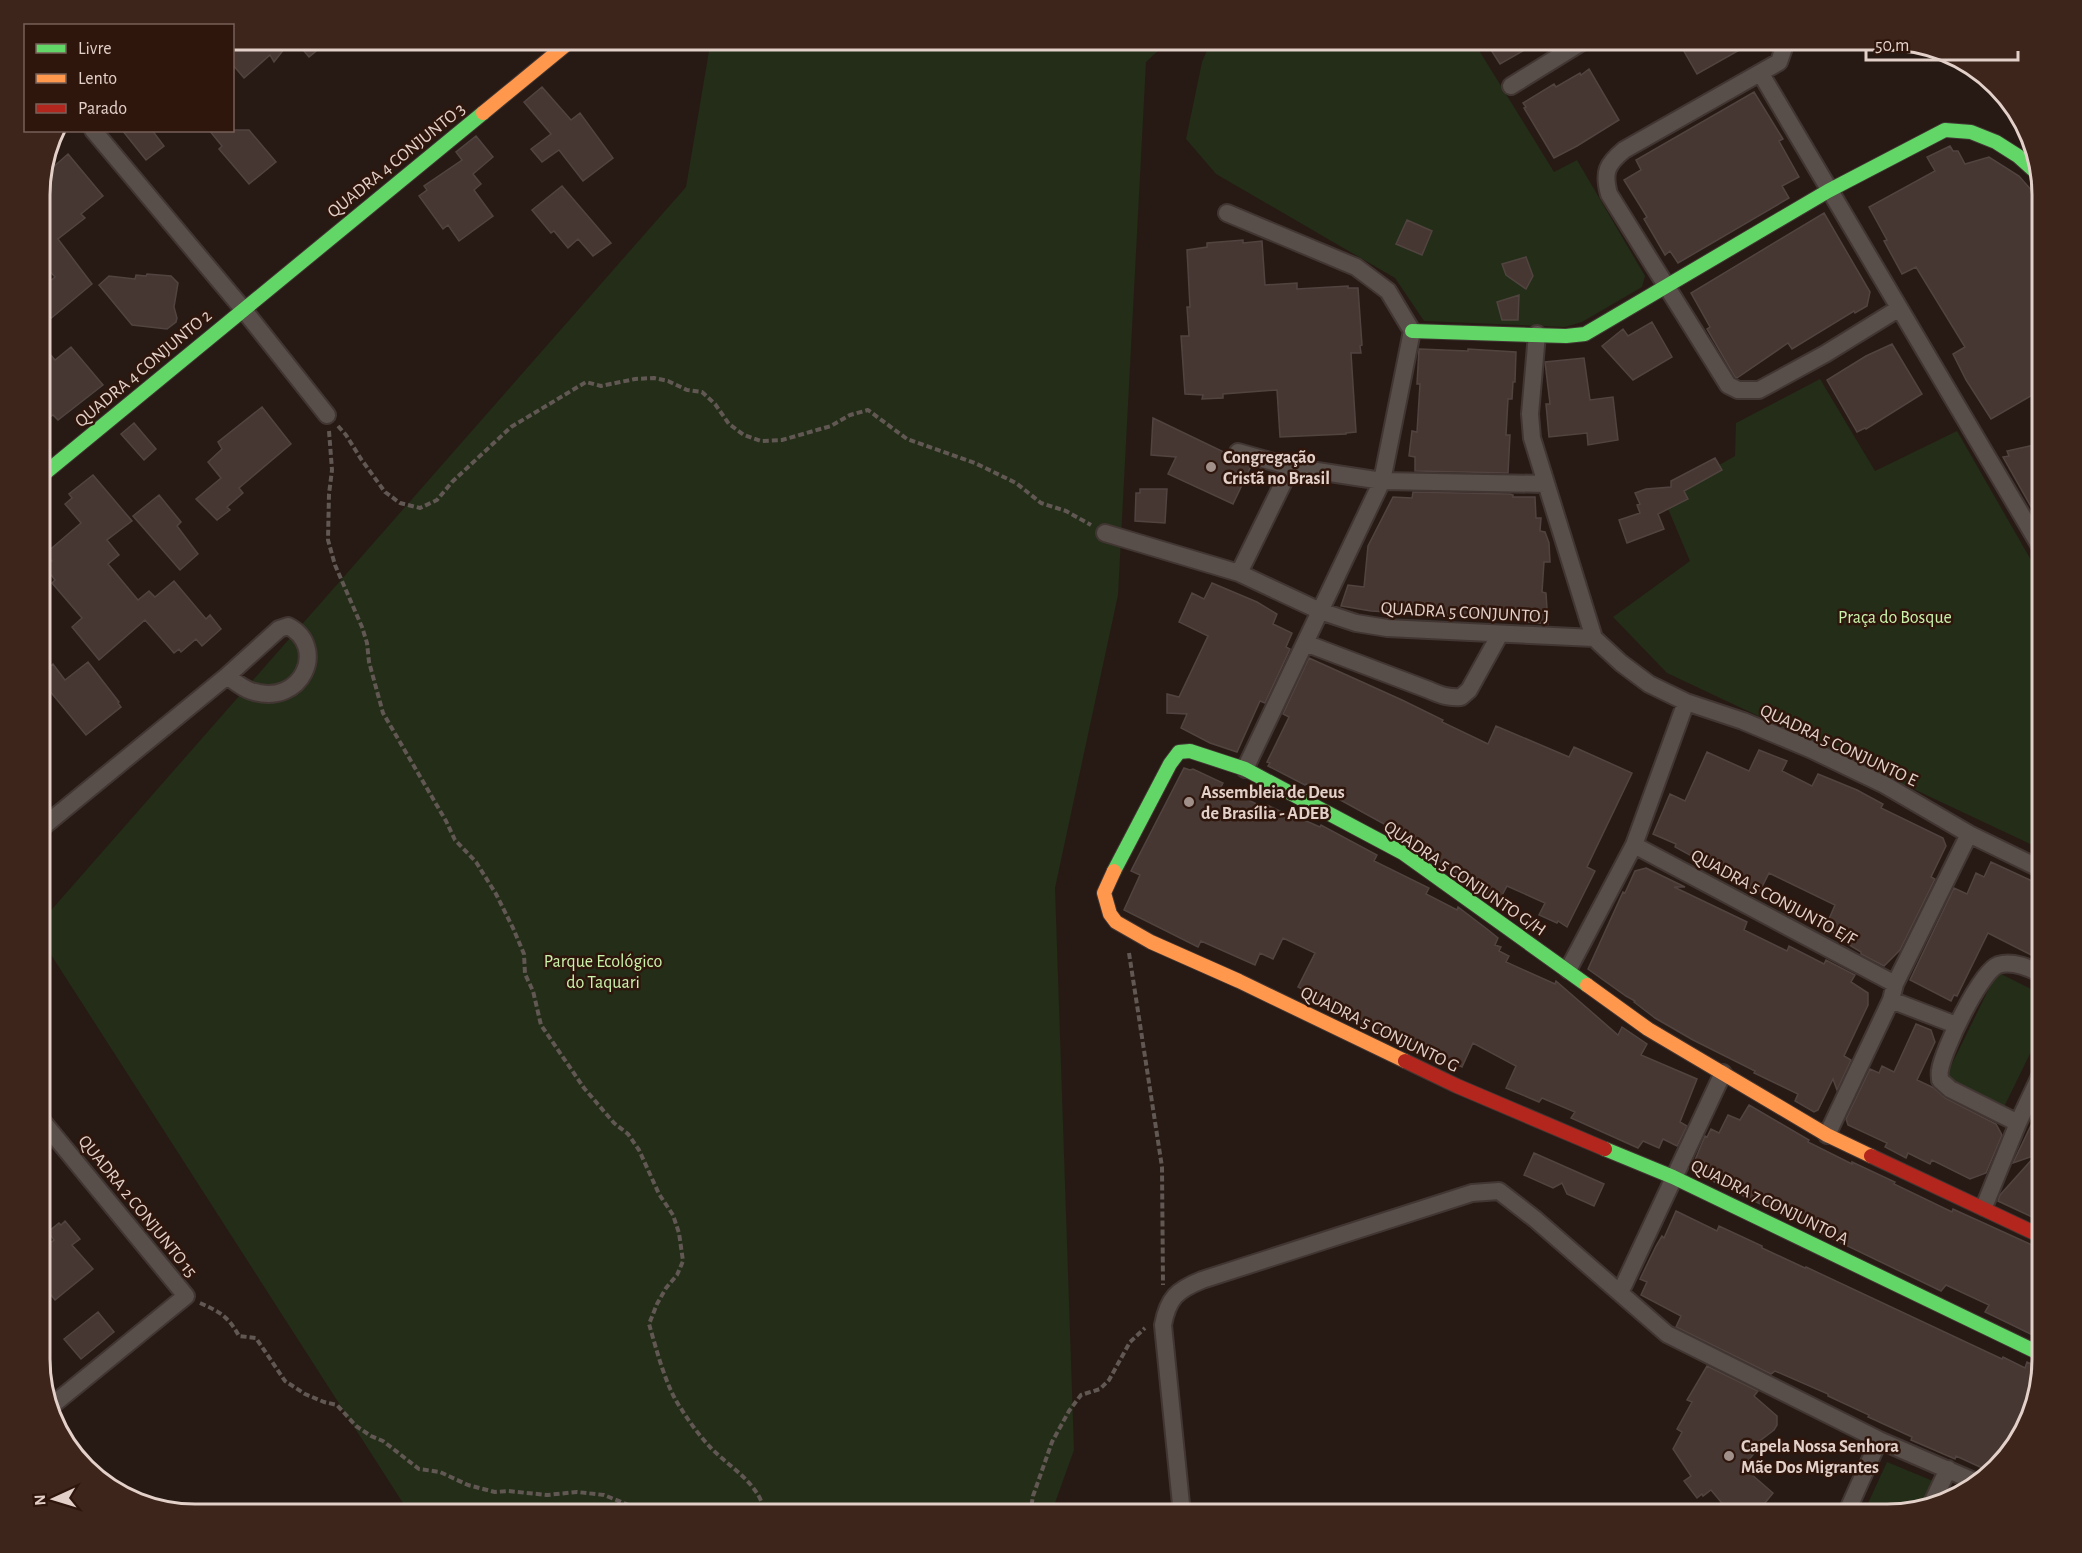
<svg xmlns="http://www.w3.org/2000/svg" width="2082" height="1553" viewBox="0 0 2082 1553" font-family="'Alegreya Sans',sans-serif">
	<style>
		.park { fill: #232d17 }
		.building { fill: #473732; stroke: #514440; stroke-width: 1.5 }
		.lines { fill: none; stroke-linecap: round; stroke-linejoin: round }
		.street-casing { stroke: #423633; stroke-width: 20 }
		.fast-casing { stroke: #423633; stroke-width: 16 }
		.slow-casing { stroke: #423633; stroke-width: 16 }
		.jam-casing { stroke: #423633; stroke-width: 16 }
		.path { stroke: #615753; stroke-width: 4; stroke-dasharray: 6 3; stroke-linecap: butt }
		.street { stroke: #584e4a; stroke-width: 16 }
		.fast { stroke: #63d668; stroke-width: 14 }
		.slow { stroke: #ff974d; stroke-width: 14 }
		.jam { stroke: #b3261e; stroke-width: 14 }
		.poi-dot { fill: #a1908a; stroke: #2f160c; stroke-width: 2 }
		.labels { text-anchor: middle; stroke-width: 5; stroke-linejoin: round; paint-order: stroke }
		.street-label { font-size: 18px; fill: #e2d0c9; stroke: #2f160c }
		.poi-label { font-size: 18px; font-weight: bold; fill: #e2d0c9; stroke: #2f160c; text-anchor: start }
		.park-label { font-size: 18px; fill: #caf2ab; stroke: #2f160c }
		.rim { fill: none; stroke: #e2d0c9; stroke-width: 3 }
	</style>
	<rect width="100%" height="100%" fill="#271a14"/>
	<path class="park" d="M711 39H1171L1146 62 1118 595 1055 888 1074 1450 1051 1514H410L39 936V924L686 187Z
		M1212 39H1472L1554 172 1577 160 1645 276 1642 287 1582 322 1565 327 1424 321 1395 278 1216 174 1186 139 1202 62Z
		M1820 379 1875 471 1957 431 2043 581V850L1667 673 1613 617 1690 561 1663 497 1735 456 1736 423Z
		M1997 972 2043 995V1027L2004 1107 1945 1078Z
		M1887 1462 1933 1481 1922 1506 1887 1514H1863Z"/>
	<path class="building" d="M232 39H292L274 62 270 55 244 78 232 64Z
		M294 39H331L309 57Z
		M1484 39H1544L1500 64Z
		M1677 39H1759L1697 74Z
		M1589 69 1619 120 1577 146 1554 158 1524 108 1526 107 1523 103 1554 84 1556 87 1580 73 1581 75Z
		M542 87 571 120 580 113 613 158 583 181 559 150 542 162 531 149 551 134 524 102Z
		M1754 92 1783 139 1779 141 1799 177 1782 186 1789 198 1678 263 1670 251 1665 255 1644 219 1647 217 1624 180 1641 170 1636 160Z
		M122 130H152L164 146 146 160Z
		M209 130H249L276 162 249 184 219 149 222 146Z
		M476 136 493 157 473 174 481 184 474 190 493 216 459 241 448 225 443 229 419 196 427 190 424 186 462 160 456 152Z
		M1950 146 1953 151H1958L1965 164 1989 157 2019 176 2041 201 2043 217V389L1991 419 1966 380 1953 354 1965 347 1916 267 1902 274 1884 241 1887 240 1869 207 1935 171 1927 157Z
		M68 154 103 196 81 214 85 218 58 239 92 284 49 320 39 308V290L55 277 39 259V184L46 160 52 168Z
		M562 186 611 243 593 256 578 239 568 248 554 231 551 233 532 210Z
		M1824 213 1870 292 1867 306 1855 313 1854 311 1792 349 1788 343 1737 378 1735 377 1707 329 1710 327 1691 293Z
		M1407 220 1432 231 1422 255 1396 244Z
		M1243 240V243L1262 241 1265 285 1297 283V289L1348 286V288H1358L1362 345 1360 346 1361 353H1351L1356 432 1346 433V434L1280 437 1277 390 1223 394V398L1202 399 1203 395 1185 394 1181 336H1189L1187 307H1190L1187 250 1207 247V243Z
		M1526 257 1533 276 1526 289 1506 275 1502 264Z
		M147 274 171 276 178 283 174 307 177 318 176 322 167 329 132 325 99 285 109 276 135 279 136 275 146 276Z
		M1519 295 1518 320H1502L1497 302Z
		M1652 322 1672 357 1633 380 1602 346 1623 329 1628 336Z
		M39 341 55 360 71 347 103 385 58 420 53 415 39 425Z
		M1892 344 1922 394 1866 429 1865 428 1857 432 1827 380 1866 356Z
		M1419 349 1468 351V349L1516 352 1515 382H1513L1512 399H1508L1506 435H1510L1508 473 1415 471V457L1409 456 1412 431 1417 432 1420 384H1417Z
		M1584 358 1590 400 1613 397 1618 440 1588 445 1587 433 1549 437 1546 404H1550L1545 362Z
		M262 407 291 444 239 488 243 493 227 507 230 510 217 520 196 499 221 478 208 462 222 449 218 442Z
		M1153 418 1228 454 1230 459 1235 462 1251 466 1233 504 1168 474 1176 457 1151 455Z
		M134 423 156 449 144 460 121 434Z
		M2043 443V528L2003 457 2009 456 2007 451Z
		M1715 458 1722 470 1684 491 1688 499 1658 514 1664 529 1627 543 1619 520 1640 513 1637 505 1640 504 1635 493 1646 489 1671 487V481Z
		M93 475 132 521 107 540 119 555 108 564 138 600 149 591 155 597 174 581 206 619 210 615 221 629 202 646 196 639 181 652 179 649 174 653 145 620 99 660 72 627 82 618 52 583 55 580 45 567 52 561 46 553 81 523 65 504 72 498 69 494Z
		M1140 489H1167L1165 523 1135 521 1136 493H1140Z
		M1413 492 1510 494 1513 495V497H1535L1536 518H1541L1540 531 1545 532 1549 543 1550 562H1544L1542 592 1546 593 1548 624 1528 622V620L1371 611 1341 606 1348 585 1364 587 1368 546 1393 497 1412 498Z
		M159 495 181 522 177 526 198 554 180 570 133 516Z
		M1212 583 1257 602 1277 614 1273 624 1292 633 1286 647 1290 649 1265 703 1260 701 1237 752 1210 743 1181 728 1187 714 1167 713V694L1179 697 1208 636 1179 622 1192 593 1204 599Z
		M1309 658 1402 700 1443 720 1442 722 1488 744 1496 726 1569 757 1574 747 1632 773 1587 867 1595 871 1567 927 1558 921 1557 923 1539 915 1545 903 1507 886 1498 903 1435 858 1437 853 1335 797 1306 784 1305 785 1268 766 1270 763 1267 762 1289 717 1283 714Z
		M88 662 119 702 118 703 121 707 86 735 39 678V675L53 664 65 680Z
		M1759 750 1787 761 1782 771 1812 786 1818 774 1857 790 1883 804 1881 808 1943 838 1946 846 1931 877 1935 879 1900 950 1884 966 1861 954V952L1836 937 1837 934 1825 928 1835 905 1769 873 1759 893 1675 847 1676 844 1653 834 1670 794 1685 801 1707 752 1749 771Z
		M1184 768 1190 770 1193 769 1223 783 1221 787 1265 808 1267 805 1296 819 1297 817 1320 827 1321 825 1377 855 1374 861 1429 888 1426 894 1457 910 1458 907 1487 929 1498 938 1495 945 1501 947 1499 951 1509 956 1506 962 1555 984 1556 981 1618 1035 1622 1027 1647 1044 1641 1055 1697 1079 1680 1122 1687 1126 1677 1146 1663 1139 1659 1148 1643 1141 1638 1148 1571 1118 1575 1112 1542 1098 1539 1102 1506 1088 1516 1066 1473 1043 1462 1067 1397 1036H1389L1372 1030 1374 1025 1308 995 1310 993 1298 987 1315 953 1283 938 1273 959 1260 953 1255 965 1201 941 1198 947 1124 910 1140 875 1131 871Z
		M1991 862 2043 886V961L1988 933 1957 996 1954 995 1951 1001 1910 980 1954 888 1967 894 1976 873 1984 877Z
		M1646 868 1685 887H1674L1747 922 1744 930 1787 951 1789 946 1824 964 1826 960 1855 975 1851 982 1868 993V1005L1844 1056 1851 1060 1837 1090 1833 1079 1818 1110 1814 1112 1795 1101 1798 1094 1754 1073 1755 1071 1693 1040 1655 1018 1634 1002 1635 1001 1626 996 1588 969 1623 892 1625 893 1635 871Z
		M1916 1024 1931 1030 1935 1042 1917 1080 1934 1088 1945 1098 1996 1124 2002 1135 1986 1173 1970 1179 1932 1160 1930 1164 1908 1153 1906 1158 1885 1147 1887 1143 1848 1125 1846 1119 1870 1069 1879 1073 1882 1066 1894 1072Z
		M2043 1100V1222L1998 1201 2000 1195 2036 1155 2013 1163Z
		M1749 1105 1809 1140 1808 1142 1852 1164V1162L1895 1182 1894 1184 1952 1212 1953 1209 2043 1250V1340L1985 1312 1989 1305 1946 1285 1941 1291 1698 1174 1699 1170 1692 1167 1705 1136 1707 1137 1711 1129 1719 1133 1728 1115 1740 1120Z
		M1534 1153 1604 1184 1594 1206 1567 1194 1562 1183 1553 1188 1524 1175Z
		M1676 1211 1717 1231 1719 1226 1762 1246V1248L1805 1268 1806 1267 2002 1359 2003 1357 2025 1368 2027 1362 2041 1368 2035 1409 2029 1419 2027 1418 2011 1453 1989 1471 1956 1456 1955 1459 1911 1440 1912 1437 1868 1417 1869 1415 1828 1396V1394L1775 1371 1771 1374 1676 1327 1681 1316 1641 1295 1647 1282 1640 1279 1656 1246 1662 1236 1664 1238Z
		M65 1221 80 1239 72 1245 93 1269 55 1300 39 1280V1252L54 1240 48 1232 59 1223 61 1225Z
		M98 1312 114 1332 81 1359 64 1339Z
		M1707 1366 1758 1391 1754 1396 1777 1416V1425L1774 1430 1757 1443 1760 1446 1743 1467 1773 1493 1756 1514H1731L1711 1490 1703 1496 1702 1494 1697 1498 1684 1481 1691 1476 1673 1449 1682 1432 1677 1429 1692 1402 1687 1400Z"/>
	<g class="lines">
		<defs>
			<path id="street" d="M1787 39 1779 62 1624 150C1607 164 1603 172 1609 194L1728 385 1738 390H1759L1825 354 1898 309
				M1761 74 2043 551
				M1511 86 1587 39
				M93 130 243 309 327 415
				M1227 213 1356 267 1388 291 1412 331 1382 481 1245 769
				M1537 334 1530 414 1532 438 1594 638
				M1238 452 1291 467 1382 481 1546 484
				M1105 533 1239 573 1320 611 1356 623 1387 628 1594 638
				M1239 573 1291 467
				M1594 638 1621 663 1649 684 1686 702 1743 721 1810 749 1885 785 1969 834 2043 870
				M1305 643 1429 690C1440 695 1448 698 1461 697L1469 690 1500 634
				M39 830 227 676 279 629 288 626C328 646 303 708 251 691 242 688 234 681 227 676
				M1634 845 1895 984
				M1568 970 1634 845 1686 702
				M1891 1000 1956 1025
				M39 1117 186 1296 50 1407
				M2018 1123 1950 1089 1940 1080C1940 1076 1939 1073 1940 1070 1943 1050 1980 972 1998 965 2013 960 2030 968 2043 975
				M1827 1135 1891 1000 1895 984 1969 834
				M1984 1207 2018 1123 2043 1070
				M1620 1293 1723 1073
				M1932 1503 1948 1469
				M1182 1514 1163 1325C1168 1298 1177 1290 1202 1280L1472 1193 1499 1191 1535 1219 1667 1334 1879 1440 1976 1482
				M1846 1514 1879 1440"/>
			<path id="fast" d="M1412 331 1566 336 1585 334 1828 191 1945 130 1971 132 1996 142 2018 156 2038 174
				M39 478 483 113
				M1114 871 1170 764 1179 752 1190 751 1245 769 1403 853 1587 985
				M1605 1149 1673 1177 2043 1355"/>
			<path id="slow" d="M483 113 573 39
				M1114 871 1104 893 1110 914 1116 922 1151 942 1239 981 1405 1061
				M1587 985 1648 1029 1827 1135 1871 1156"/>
			<path id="jam" d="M1405 1061 1457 1086 1605 1149
				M1871 1156 2043 1237"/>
		</defs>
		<use href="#street" class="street-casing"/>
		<use href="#fast" class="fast-casing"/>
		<use href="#slow" class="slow-casing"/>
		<use href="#jam" class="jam-casing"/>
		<path class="path" d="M338 426 346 435 361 459 385 492 400 503 420 508 437 500 452 482 511 427 586 382 601 386 635 379 654 378 668 381 687 390 702 392 715 404 729 424 744 435 761 441 782 440 831 426 850 415 868 410 907 439 975 463 1016 483 1041 503 1066 511 1091 525
			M329 431 332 470 329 494 328 540 335 565 362 627 367 643 369 662 383 713 446 821 455 840 476 862 496 894 513 928 524 954 525 974 533 991 541 1025 584 1088 614 1123 628 1134 639 1150 659 1194 673 1215 679 1233 683 1261 677 1275 666 1288 657 1304 649 1324C657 1351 666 1388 682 1410 690 1423 700 1436 710 1447 730 1468 760 1483 765 1514
			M1129 953 1162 1167 1163 1285
			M200 1303C220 1312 228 1316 239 1336L256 1338 285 1381 305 1394 324 1402 337 1405 356 1426 371 1436 383 1441 419 1469 440 1472 468 1485 495 1492 508 1491 547 1495 577 1492 604 1495 651 1514
			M1030 1514 1033 1496 1052 1442 1069 1411 1081 1395 1100 1389 1109 1380 1130 1342 1145 1328"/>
		<use href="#street" class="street"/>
		<use href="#fast" class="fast"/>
		<use href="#slow" class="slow"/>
		<use href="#jam" class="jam"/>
	</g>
	<g class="poi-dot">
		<circle cx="1211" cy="467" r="6"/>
		<circle cx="1189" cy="802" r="6"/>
		<circle cx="1729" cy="1456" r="6"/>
	</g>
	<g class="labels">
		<g class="street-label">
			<text transform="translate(396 160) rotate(-39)" y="6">QUADRA 4 CONJUNTO 3</text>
			<text transform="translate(143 368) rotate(-40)" y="6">QUADRA 4 CONJUNTO 2</text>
			<text transform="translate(1465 612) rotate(3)" y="6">QUADRA 5 CONJUNTO J</text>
			<text transform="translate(1839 745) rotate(25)" y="6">QUADRA 5 CONJUNTO E</text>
			<text transform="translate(1465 878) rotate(34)" y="6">QUADRA 5 CONJUNTO G/H</text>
			<text transform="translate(1774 897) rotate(28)" y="6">QUADRA 5 CONJUNTO E/F</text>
			<text transform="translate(1380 1029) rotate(26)" y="6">QUADRA 5 CONJUNTO G</text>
			<text transform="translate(1770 1202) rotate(26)" y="6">QUADRA 7 CONJUNTO A</text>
			<text transform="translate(138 1206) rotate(51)" y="6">QUADRA 2 CONJUNTO 15</text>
		</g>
		<g class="poi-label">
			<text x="1223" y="463">Congregação<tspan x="1223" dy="21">Cristã no Brasil</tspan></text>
			<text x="1201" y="798">Assembleia de Deus<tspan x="1201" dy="21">de Brasília - ADEB</tspan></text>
			<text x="1741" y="1452">Capela Nossa Senhora<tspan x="1741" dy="21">Mãe Dos Migrantes</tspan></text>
		</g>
		<g class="park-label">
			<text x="1895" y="623">Praça do Bosque</text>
			<text x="603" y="967">Parque Ecológico<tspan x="603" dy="21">do Taquari</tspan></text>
		</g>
	</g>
	<path d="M0 0H2082V1553H0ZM195 50H1887A145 145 0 0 1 2032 195V1359A145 145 0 0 1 1887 1504H195A145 145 0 0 1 50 1359V195A145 145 0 0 1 195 50Z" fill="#3d251b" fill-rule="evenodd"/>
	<path class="rim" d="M195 50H1887A145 145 0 0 1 2032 195V1359A145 145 0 0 1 1887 1504H195A145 145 0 0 1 50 1359V195A145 145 0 0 1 195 50Z"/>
	<rect x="24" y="24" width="210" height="108" fill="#2f160c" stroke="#776058" stroke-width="1.5"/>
	<rect x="36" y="44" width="30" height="9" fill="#63d668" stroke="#776058" stroke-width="1.5"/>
	<text x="78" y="54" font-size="18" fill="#e2d0c9">Livre</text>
	<rect x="36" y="74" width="30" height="9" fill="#ff974d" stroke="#776058" stroke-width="1.5"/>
	<text x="78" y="84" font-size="18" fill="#e2d0c9">Lento</text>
	<rect x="36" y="104" width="30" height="9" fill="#b3261e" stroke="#776058" stroke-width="1.5"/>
	<text x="78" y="114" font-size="18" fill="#e2d0c9">Parado</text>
	<g transform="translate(54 1499) rotate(266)" stroke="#2f160c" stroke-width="4.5" paint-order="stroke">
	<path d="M0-4.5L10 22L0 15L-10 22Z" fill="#e2d0c9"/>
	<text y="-9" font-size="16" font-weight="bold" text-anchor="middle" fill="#e2d0c9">N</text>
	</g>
	<path d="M1866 51v9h152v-9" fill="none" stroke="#e2d0c9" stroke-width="3"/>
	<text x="1875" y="51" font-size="18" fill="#e2d0c9" stroke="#2f160c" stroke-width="4.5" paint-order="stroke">50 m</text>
</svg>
